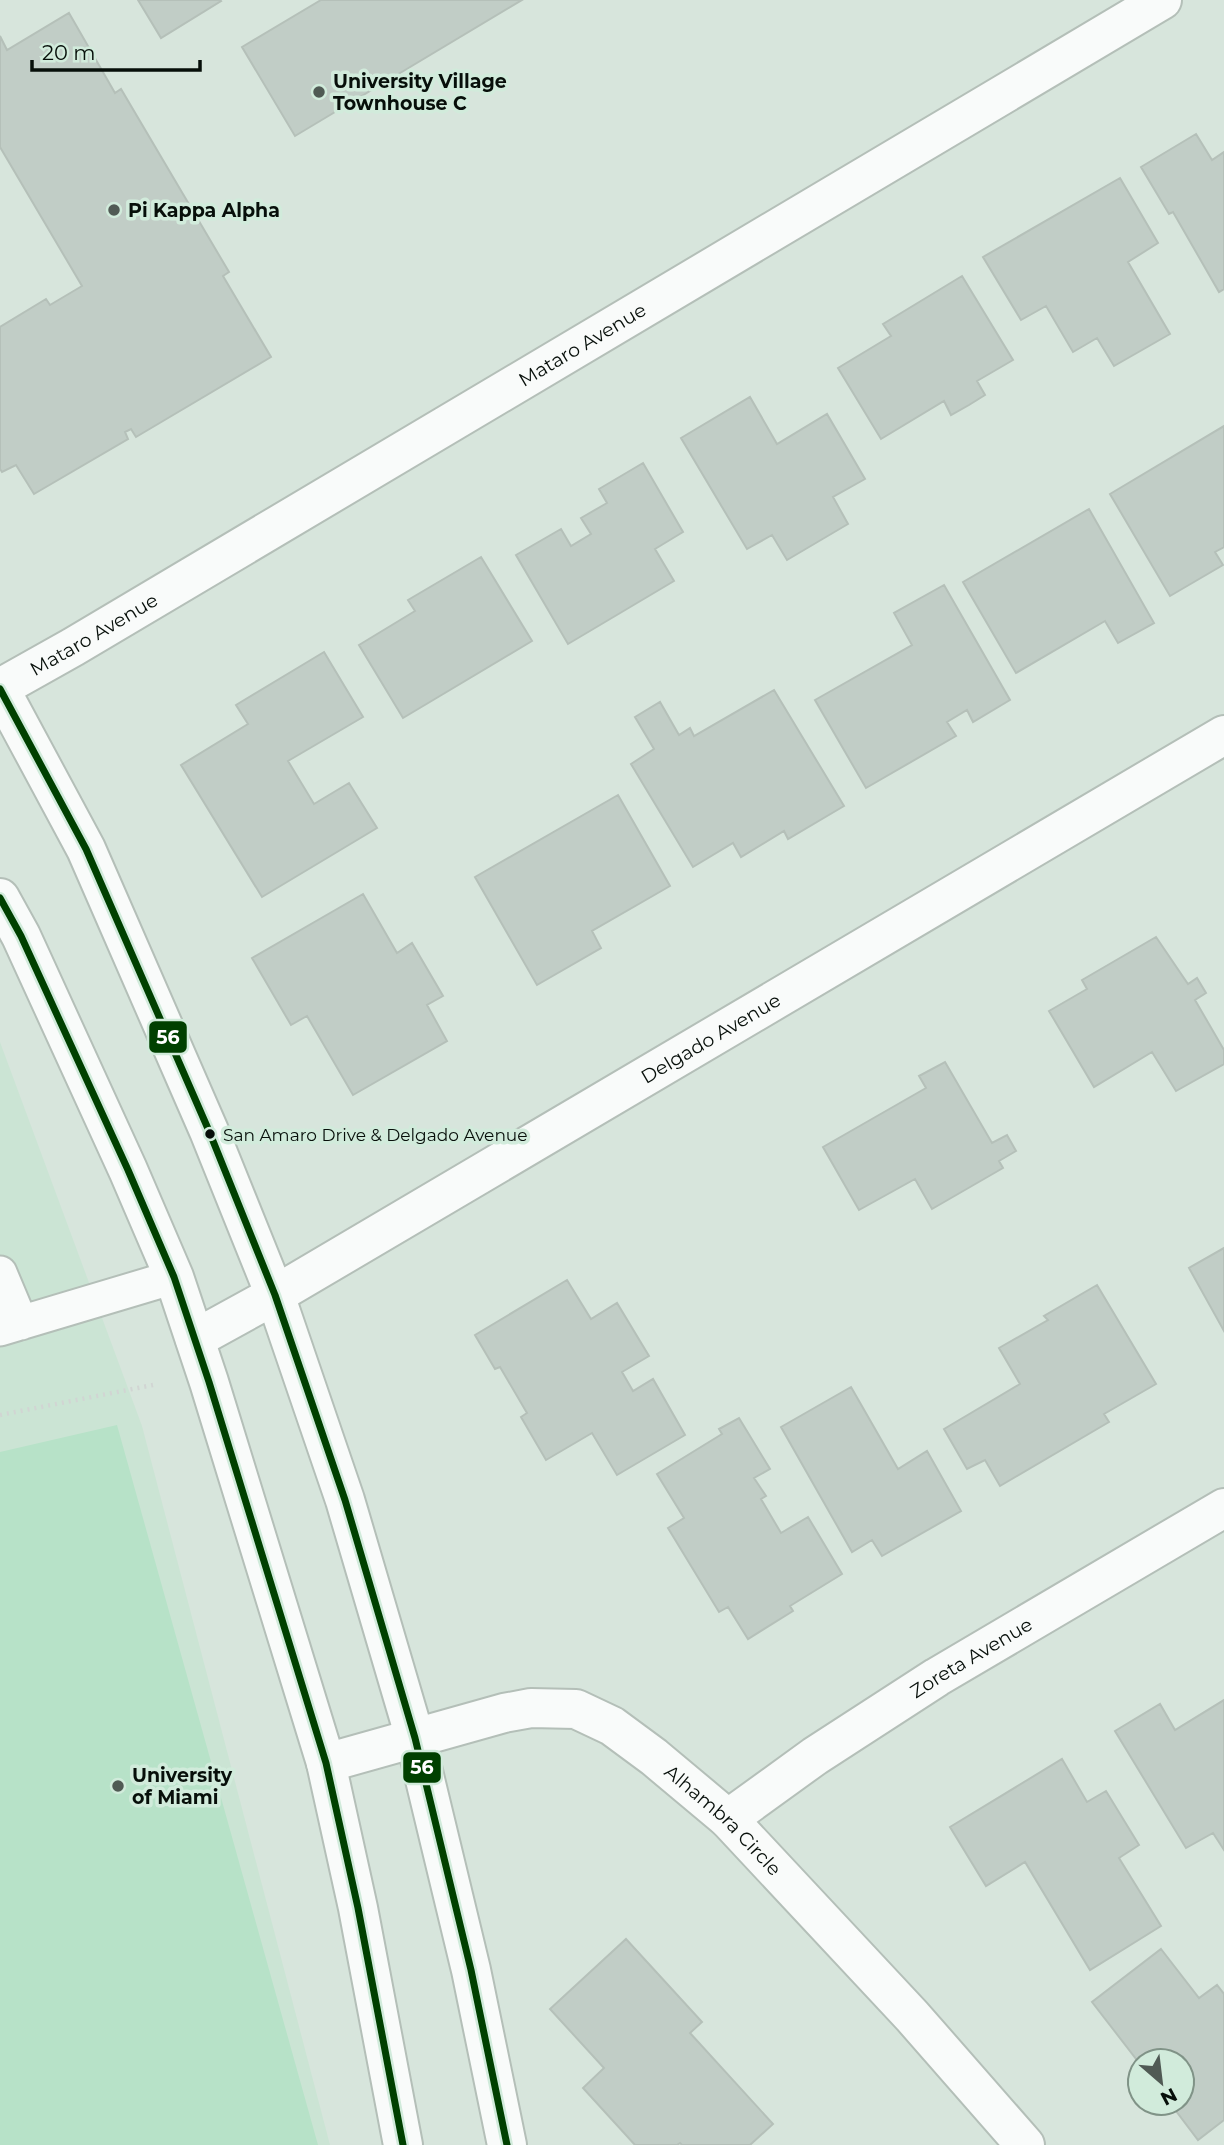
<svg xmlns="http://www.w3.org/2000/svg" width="1224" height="2145" viewBox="0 0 1224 2145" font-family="Montserrat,sans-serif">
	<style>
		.built { fill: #cbe4d4 }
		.green { fill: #b7e2c8 }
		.building { fill: #c1cdc6; stroke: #b5c0b9; stroke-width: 2 }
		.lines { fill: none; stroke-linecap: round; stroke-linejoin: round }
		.service-casing { stroke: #b4bfb8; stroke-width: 37 }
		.minor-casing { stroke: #b4bfb8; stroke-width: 42 }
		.tertiary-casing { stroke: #b4bfb8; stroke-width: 42 }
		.path { stroke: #d1d5d3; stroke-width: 4.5; stroke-dasharray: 2 5; stroke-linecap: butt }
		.service { stroke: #f9fbfa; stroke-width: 33 }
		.minor { stroke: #f9fbfa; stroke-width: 38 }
		.tertiary { stroke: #f9fbfa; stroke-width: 38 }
		.bus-1-casing { stroke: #d1ebdb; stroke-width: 12 }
		.bus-1 { stroke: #004000; stroke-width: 7 }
		.poi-dot { fill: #505a54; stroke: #d1ebdb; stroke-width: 2.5 }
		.bus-dot { fill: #070f0a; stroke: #d1ebdb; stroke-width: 2.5 }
		.labels { text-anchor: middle; stroke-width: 7; stroke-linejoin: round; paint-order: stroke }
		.bus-label { font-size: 17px; fill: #070f0a; stroke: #d1ebdb; text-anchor: start }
		.poi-label { font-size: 19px; font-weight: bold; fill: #070f0a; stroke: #d1ebdb; text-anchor: start }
		.street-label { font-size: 19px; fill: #070f0a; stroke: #d1ebdb }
		.line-badge { stroke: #d1ebdb; stroke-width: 2.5 }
		.badge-label { font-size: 19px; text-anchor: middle; font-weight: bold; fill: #fff }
	</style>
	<rect width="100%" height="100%" fill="#d7e5dc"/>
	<path class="built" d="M0 1042 142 1426 330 2145H0Z"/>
	<path class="green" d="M117 1425 318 2145H0V1452Z"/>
	<path class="building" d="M138 0H220L221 1 161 38Z
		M321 0H522L295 136 242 47Z
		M69 13 115 93 121 89 229 272 223 276 271 357 136 437 131 429 125 432 128 439 34 494 16 465 2 472 0 469V327L46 299 50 305 82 286 0 147V36L7 50Z
		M1196 134 1212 160 1224 152V289L1219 292 1173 212 1169 214 1141 167Z
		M1120 178 1158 243 1128 262 1170 334 1114 366 1097 338 1073 352 1046 306 1021 320 983 257Z
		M962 276 1013 360 977 381 985 395 969 405 951 415 944 401 881 439 838 368 891 336 883 324Z
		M750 397 777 444 827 414 865 479 833 497 848 524 787 560 772 535 747 549 681 438Z
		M1224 426V547L1215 552 1223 565 1170 596 1110 494Z
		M643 463 683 532 655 549 674 581 568 644 516 555 561 529 571 546 591 534 581 518 607 503 599 489Z
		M1089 509 1154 623 1118 643 1105 621 1016 673 963 582Z
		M481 557 532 641 403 718 359 645 415 611 408 600Z
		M944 585 1010 700 973 722 967 710 947 722 956 736 866 788 815 700 912 645 894 613Z
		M324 652 363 717 288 761 314 804 349 783 377 828 262 897 181 765 248 724 236 705Z
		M774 690 844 806 788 839 784 831 741 857 733 843 693 867 631 764 654 749 635 717 660 702 679 735 690 728 694 736Z
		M618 795 670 886 592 931 601 948 537 985 475 877Z
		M363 894 397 953 412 943 443 996 427 1005 447 1041 353 1095 307 1016 291 1025 252 958Z
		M1156 937 1188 984 1197 978 1206 993 1195 1000 1224 1050V1064L1176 1091 1152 1052 1094 1087 1049 1011 1087 989 1082 980Z
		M945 1062 992 1143 1007 1135 1016 1151 999 1161 1003 1168 932 1209 915 1179 859 1210 823 1147 926 1088 919 1076Z
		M1224 1248V1331L1189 1268Z
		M567 1280 591 1319 617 1303 649 1356 622 1372 633 1391 653 1379 685 1435 617 1475 592 1433 546 1460 521 1417 527 1413 500 1367 495 1369 475 1335Z
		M1097 1285 1156 1384 1104 1414 1109 1422 1000 1486 985 1460 967 1469 944 1429 1020 1384 999 1348 1048 1320 1044 1316Z
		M851 1387 898 1469 927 1451 961 1511 882 1556 872 1540 852 1552 781 1427Z
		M739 1418 770 1469 754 1478 766 1496 761 1499 781 1533 808 1517 842 1574 790 1606 793 1611 748 1639 728 1607 719 1612 668 1528 684 1518 657 1474 722 1434 719 1429Z
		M1224 1700V1850L1213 1833 1186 1848 1115 1731 1160 1704 1175 1730Z
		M1062 1759 1087 1802 1106 1791 1139 1845 1119 1858 1161 1926 1090 1970 1025 1862 986 1886 950 1827Z
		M626 1939 702 2022 690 2033 773 2124 750 2145H682L680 2143 677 2145H635L583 2088 604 2068 550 2009Z
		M1161 1949 1199 1998 1217 1985 1224 1994V2120L1198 2140 1170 2103H1182V2061H1140V2064L1092 2002Z"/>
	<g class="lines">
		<defs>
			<path id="service" d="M0 1273 21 1323
				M0 1329 174 1277"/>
			<g id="minor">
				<path id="s1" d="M0 688 73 647 1162 0"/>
				<path id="s2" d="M195 1339 275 1295 1224 735"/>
				<path id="s3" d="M728 1819 815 1756 937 1677 1224 1508"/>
			</g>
			<g id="tertiary">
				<path d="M0 689 86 849 209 1131 275 1295 345 1500 415 1738 471 1970 507 2145"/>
				<path d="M0 898 21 936 128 1170 174 1277 209 1382 326 1763 358 1908 403 2145"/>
				<path id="s4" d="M326 1763 504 1713 531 1708 576 1709 612 1726 654 1757 728 1819 912 2016 1025 2145"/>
			</g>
		</defs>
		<use href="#service" class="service-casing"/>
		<use href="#minor" class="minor-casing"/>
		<use href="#tertiary" class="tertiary-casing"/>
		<path class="path" d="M0 1415 153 1385"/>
		<use href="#service" class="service"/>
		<use href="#minor" class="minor"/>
		<use href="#tertiary" class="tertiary"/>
		<defs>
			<path id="bus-1" d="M0 689 86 849 209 1131 275 1295 345 1500 415 1738 471 1970 507 2145
				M0 898 21 936 128 1170 174 1277 209 1382 326 1763 358 1908 403 2145"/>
		</defs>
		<use href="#bus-1" class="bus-1-casing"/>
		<use href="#bus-1" class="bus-1"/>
	</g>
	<g class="poi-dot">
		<circle cx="319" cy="92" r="7"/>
		<circle cx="114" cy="210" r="7"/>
		<circle cx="118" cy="1786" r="7"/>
	</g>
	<circle class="bus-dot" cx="210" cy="1134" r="6"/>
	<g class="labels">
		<g class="bus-label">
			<text x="223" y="1141">San Amaro Drive &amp; Delgado Avenue</text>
		</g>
		<g class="poi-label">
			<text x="333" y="88">University Village<tspan x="333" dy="22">Townhouse C</tspan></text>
			<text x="128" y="217">Pi Kappa Alpha</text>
			<text x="132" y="1782">University<tspan x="132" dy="22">of Miami</tspan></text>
		</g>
		<g class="street-label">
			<text dy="7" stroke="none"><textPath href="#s1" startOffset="676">Mataro Avenue</textPath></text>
			<text dy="7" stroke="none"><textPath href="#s1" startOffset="108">Mataro Avenue</textPath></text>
			<text dy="7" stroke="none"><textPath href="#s2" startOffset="597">Delgado Avenue</textPath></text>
			<text dy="7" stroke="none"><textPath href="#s3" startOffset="292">Zoreta Avenue</textPath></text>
			<text dy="7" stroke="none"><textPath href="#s4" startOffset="443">Alhambra Circle</textPath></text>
		</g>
	</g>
	<g class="line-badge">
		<rect x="148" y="1020" width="40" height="34" rx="7" fill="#004000"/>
		<rect x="402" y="1751" width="40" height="33" rx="7" fill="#004000"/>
	</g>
	<g class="badge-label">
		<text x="168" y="1044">56</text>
		<text x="422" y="1774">56</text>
	</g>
	<g transform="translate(1161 2082) rotate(152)"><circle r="33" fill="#d1ebdb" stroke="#809387" stroke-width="2"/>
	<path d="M0-5L12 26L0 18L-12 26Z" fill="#505a54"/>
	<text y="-10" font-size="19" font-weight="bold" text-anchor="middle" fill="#070f0a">N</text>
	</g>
	<path d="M32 60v10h168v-10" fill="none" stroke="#070f0a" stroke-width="3.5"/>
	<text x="42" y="60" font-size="21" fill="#070f0a" stroke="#d1ebdb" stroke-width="5" paint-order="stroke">20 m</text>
</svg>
